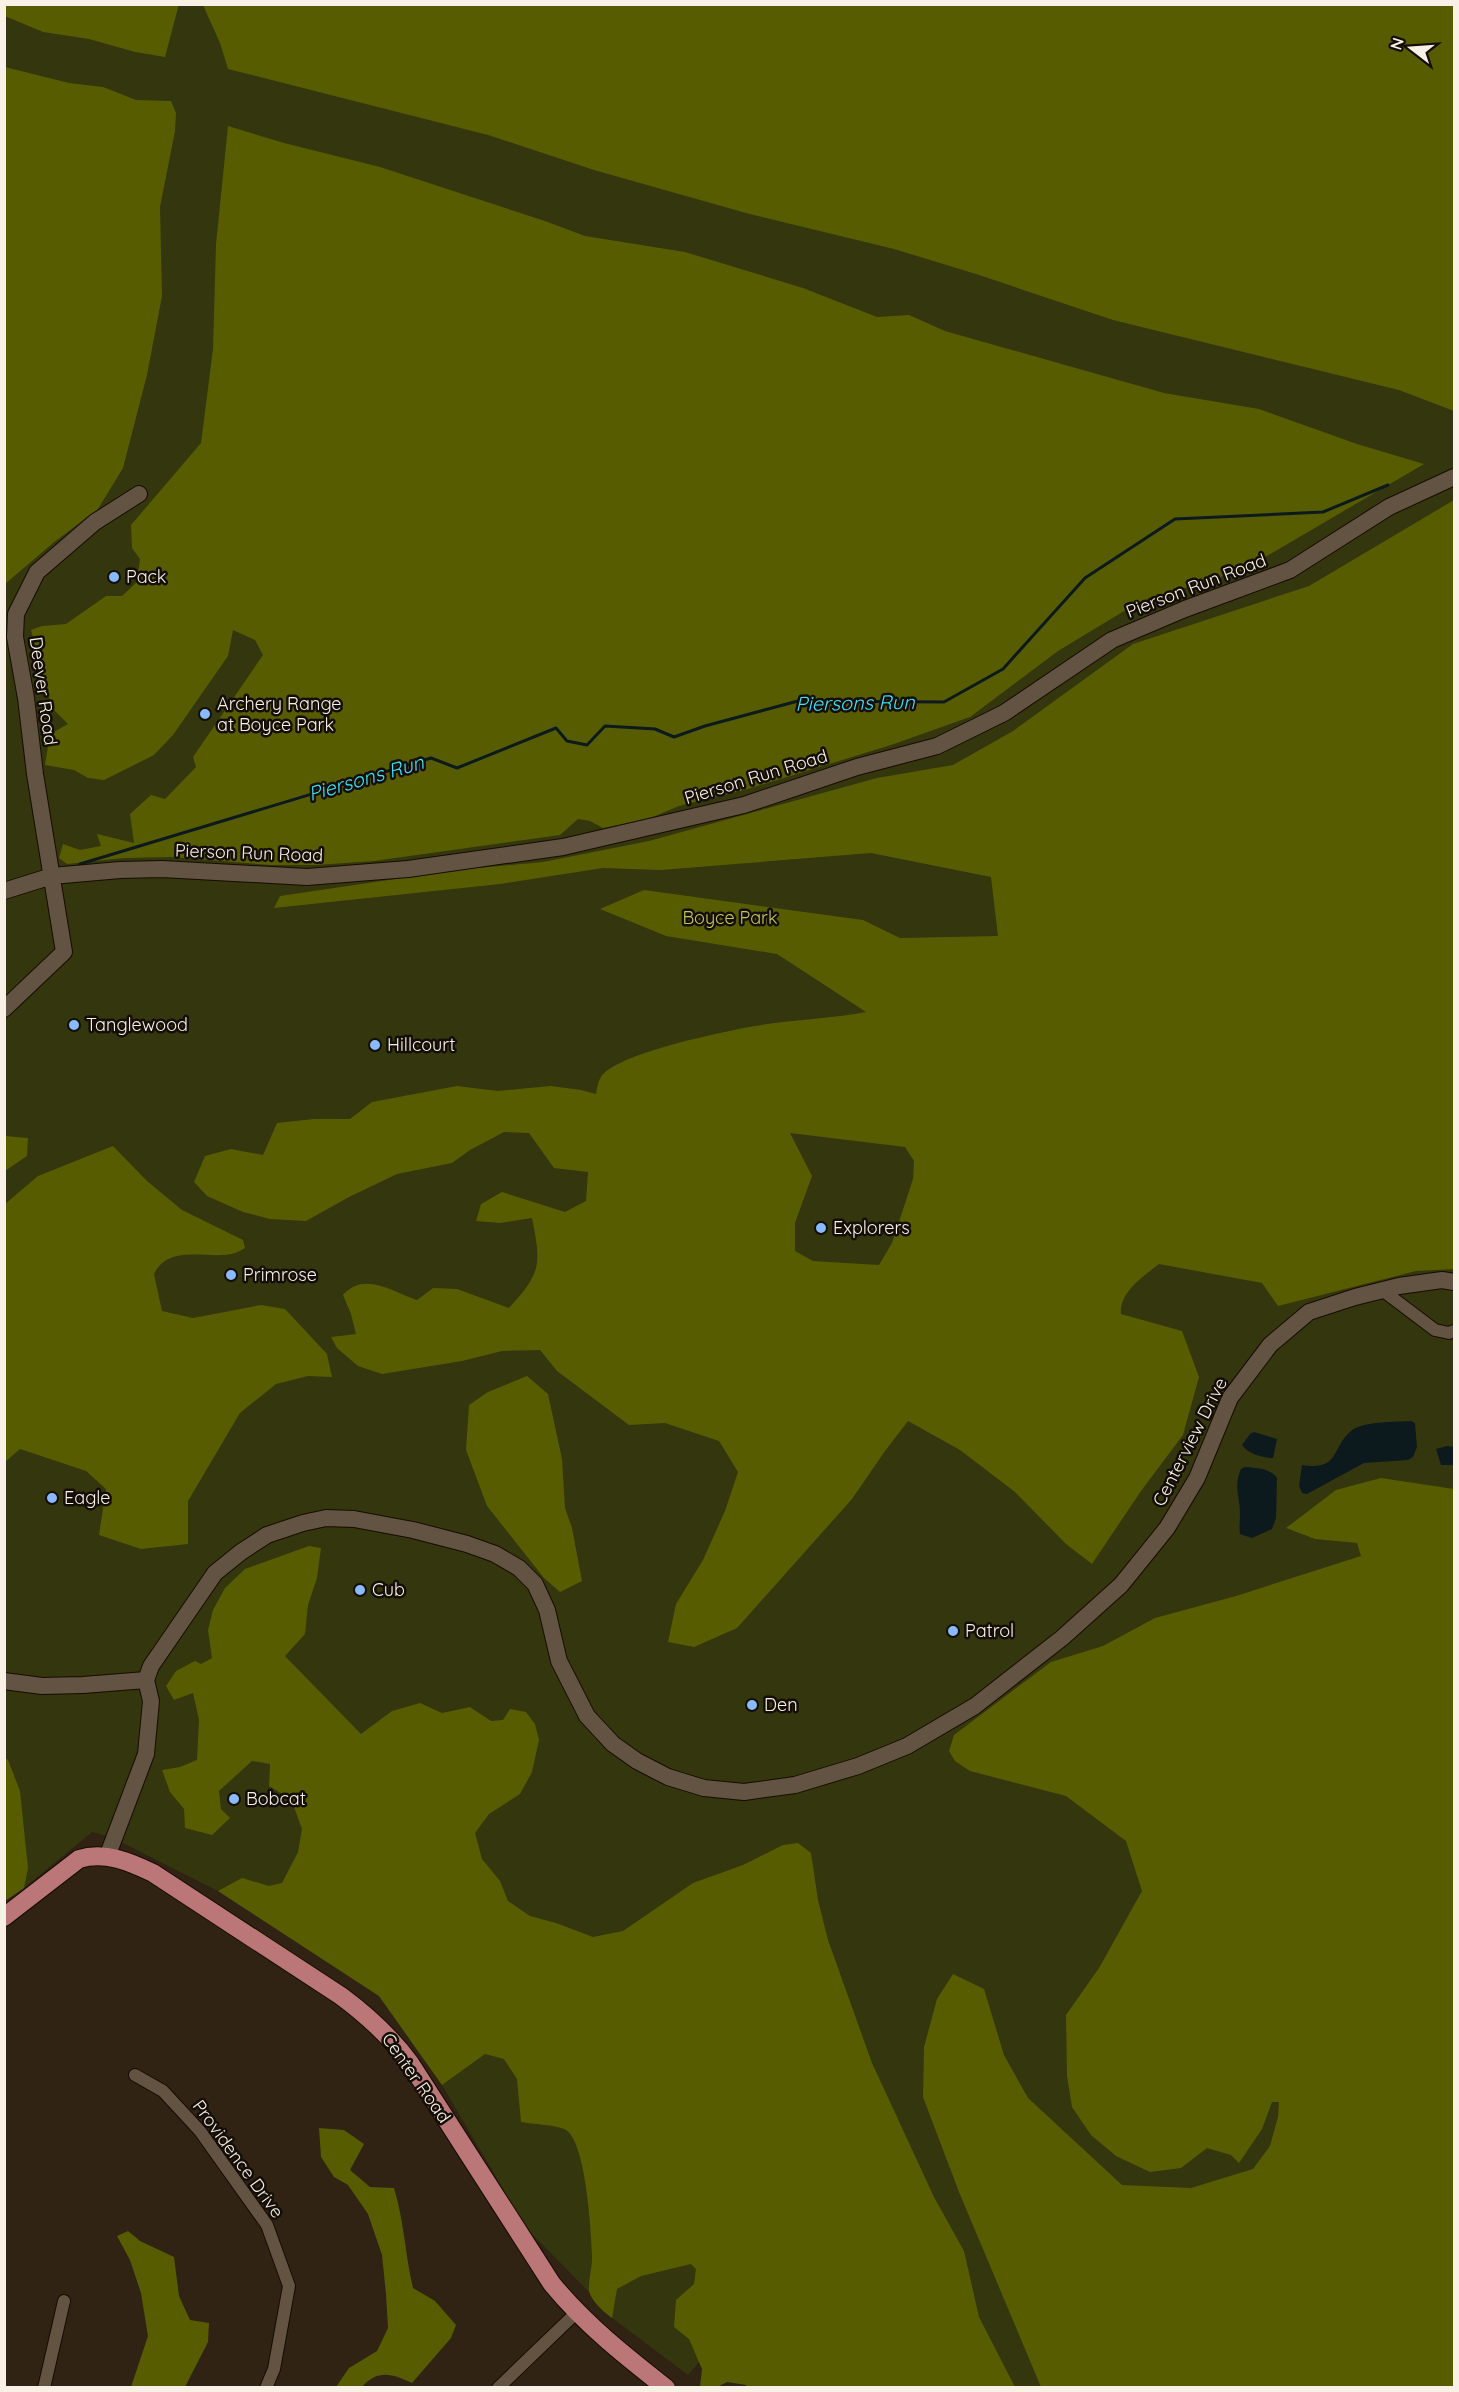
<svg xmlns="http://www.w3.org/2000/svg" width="1459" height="2392" viewBox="0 0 1459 2392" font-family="Quicksand,sans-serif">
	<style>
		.green { fill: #34360d }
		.forest { fill: #585c00; fill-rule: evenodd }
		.water { fill: #0c1a1d }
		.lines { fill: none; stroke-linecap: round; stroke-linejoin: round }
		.stream { stroke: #0c1a1d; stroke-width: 3 }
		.street-casing { stroke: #170c01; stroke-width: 14 }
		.secondary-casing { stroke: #170c01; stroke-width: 18 }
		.primary-casing { stroke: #170c01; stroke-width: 20 }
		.street { stroke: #625342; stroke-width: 12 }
		.secondary { stroke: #625342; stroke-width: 16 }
		.primary { stroke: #bb7778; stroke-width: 18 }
		.poi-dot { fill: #89bafc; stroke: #130e07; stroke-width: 2 }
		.labels { text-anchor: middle; stroke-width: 5; stroke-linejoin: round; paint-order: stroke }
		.poi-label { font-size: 18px; fill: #f9f0e6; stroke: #130e07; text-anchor: start }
		.street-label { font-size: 18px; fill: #f9f0e6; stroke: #130e07 }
		.park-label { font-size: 18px; fill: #c0c85c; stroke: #130e07 }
		.water-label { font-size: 20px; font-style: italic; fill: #41e1fb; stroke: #130e07 }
	</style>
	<rect width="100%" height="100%" fill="#302314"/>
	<path class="green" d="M5 5H1454V2387H797L729 2327 688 2375 603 2311 589 2292 526 2228 442 2085 379 1996 218 1891 113 1838 92 1832 24 1888 5 1901Z"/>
	<path class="forest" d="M179 4 165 57 135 52 89 39 43 32 5 16V5Z
		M203 5H1454V411L1399 390 1113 320 976 274 894 249 746 213 594 170 488 135 228 69 220 43Z
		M5 67 69 83 103 87 136 100 171 101 176 113 175 131 160 207 162 296 147 375 123 468 98 509 53 543 5 584Z
		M228 126 284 143 380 167 545 221 585 236 685 252 803 288 877 317 909 315 945 331 1164 393 1259 409 1357 444 1424 464 1243 570 1139 602 1058 651 970 717 891 745 748 789 679 806 646 820 603 828 590 821 578 819 560 835 374 861 316 865H271L171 857 124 858 67 864 59 858 63 844 80 850 101 846 97 834 134 843 130 814 151 795 165 799 196 767 193 757 263 655 255 640 233 630 228 656 173 735 154 755 104 780 88 778 74 770 45 765 50 734 68 724 52 708 31 630 42 626 66 624 106 596H122L137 582 140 559 132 548 131 525 201 443 213 349 216 244Z
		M1454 500V1269L1416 1271 1278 1306 1262 1283 1159 1264C1144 1276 1119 1292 1121 1314L1182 1331 1199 1377 1183 1435 1141 1491 1092 1564 1066 1544 1015 1492 960 1450 908 1421 885 1451 852 1499 737 1628 694 1647 668 1642 676 1604 703 1560 725 1511 738 1472 719 1441 665 1423 629 1425 557 1371 540 1350 502 1351 462 1361 382 1374 358 1366 337 1348 331 1337 356 1334 351 1314 343 1295C365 1271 392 1292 417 1300L433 1288 457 1289 509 1308C542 1272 541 1264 532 1218L500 1223 476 1221 481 1204 502 1192 565 1212 586 1201 588 1172 554 1168 529 1133 504 1132 470 1150 452 1163 397 1174 349 1197 306 1221 270 1219 243 1212 207 1196 194 1182 205 1156 231 1149 263 1155 277 1123 314 1119H350L372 1102 457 1086 498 1091 551 1086 581 1090 596 1094C597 1089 598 1081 601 1077 617 1052 743 1027 775 1023 806 1019 835 1018 866 1012L777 954 666 936 600 909 644 890 863 920 900 938 998 936 991 877 871 853 661 870 603 868 500 884 274 908 280 896 456 870 543 862 649 841 877 778 953 765 1013 731 1133 644 1309 586ZM790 1133 905 1147 914 1161 913 1179 892 1243 879 1265 813 1261 795 1251V1223L812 1176Z
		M5 1136 28 1138 27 1156 5 1171Z
		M113 1146 147 1181 182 1210 243 1240 245 1248C241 1250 236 1253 232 1254 205 1259 169 1244 154 1274L162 1311 193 1318 261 1305 285 1309 327 1354 332 1377 308 1376 276 1384 240 1413 188 1501V1544L141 1549 99 1535 106 1489 86 1471 20 1449 5 1462V1204L38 1176Z
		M527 1376 548 1394 562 1459 565 1508 572 1528 582 1581 560 1592 544 1578 487 1506 466 1450 469 1405 488 1392Z
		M1381 1478 1454 1489V2387H1041L959 2192 923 2097 924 2047 937 1999 953 1974 984 1989 1004 2055 1028 2098 1122 2185 1191 2188 1253 2169 1270 2146 1278 2117 1279 2102H1272L1262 2129 1239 2163 1231 2155 1207 2148 1181 2168 1150 2172 1116 2156 1091 2135 1072 2107 1067 2076 1066 2015 1099 1968 1142 1891 1126 1841 1066 1796 970 1771 955 1761 949 1751 954 1735 1051 1662 1103 1646 1155 1618 1236 1596 1361 1556 1357 1543 1315 1539 1286 1528 1336 1490Z
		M309 1546 321 1548 317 1578 308 1605 305 1634 285 1656 361 1734 392 1711 420 1703 442 1713 470 1707 491 1721 503 1720 510 1709 526 1712 535 1724 539 1740 532 1772 520 1794 489 1814 475 1833 482 1859 500 1881 508 1901 530 1916 556 1923 593 1937 623 1931 693 1883 743 1865 783 1845 798 1843 811 1853 818 1900 828 1940 872 2063 934 2197 964 2251 979 2317 1015 2387 748 2388 746 2385 727 2382 717 2387H700L702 2369 689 2339 674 2327 676 2300 694 2284 696 2269 691 2264 641 2276 617 2289 612 2318C604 2312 591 2301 589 2291 588 2279 593 2266 592 2254 591 2230 586 2143 566 2130 557 2125 532 2124 521 2122L517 2079 504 2059 485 2054 442 2085 379 1996 218 1891 242 1878 269 1886 282 1883 298 1852 302 1829 291 1799 269 1786 270 1764 252 1761 219 1791 221 1809 230 1818 212 1835 185 1828 184 1809 170 1792 162 1770 180 1767 197 1760 199 1720 193 1693 174 1700 166 1686 176 1671 195 1661 201 1664 212 1658 208 1630 213 1610 225 1588 245 1569Z
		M5 1758 8 1760 20 1791 28 1868 24 1888 5 1901Z
		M319 2128 344 2130 364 2144 350 2170 370 2187 394 2188C404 2220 405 2255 413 2288L435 2301 456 2325 451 2338 412 2383C392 2374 378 2369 362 2387H336L349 2368 377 2351 388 2328 386 2294 382 2255 368 2214 348 2185 334 2177 321 2157Z
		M128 2231 140 2241 174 2257 179 2296 190 2320 209 2323 208 2342 185 2387H131L148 2336 141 2293 130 2260 117 2236Z"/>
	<path class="water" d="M1411 1421 1415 1423 1417 1447 1413 1457 1408 1460 1364 1463 1307 1494 1302 1493 1299 1486 1302 1465C1340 1471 1331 1448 1351 1431 1362 1421 1397 1422 1411 1421Z
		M1254 1432 1277 1439 1273 1458C1263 1458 1248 1454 1242 1445L1250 1434Z
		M1447 1446 1454 1447V1465H1441L1436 1449Z
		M1245 1467C1256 1468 1270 1468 1277 1478L1276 1518 1272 1529 1252 1538 1240 1534C1239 1527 1240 1521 1240 1514 1240 1495 1233 1487 1241 1469Z"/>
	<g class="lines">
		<path class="stream" d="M80 864 431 758 457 768 556 728 567 741 587 745 605 726 655 729 674 737 705 726 798 701 944 702 1003 669 1085 578 1175 519 1323 512 1388 485"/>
		<defs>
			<path id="street" d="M1382 1290 1435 1330 1449 1333 1454 1331
				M135 2075 163 2091 200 2131 267 2225 289 2286 274 2369 266 2388
				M44 2388 64 2301
				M498 2388 576 2313"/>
			<path id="secondary" d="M4 891 52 876 120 870 162 869 307 877 408 869 563 847 744 805 857 767 937 746 1004 713 1112 640 1185 609 1290 570 1389 507 1454 477
				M4 1009 64 952 35 774 26 698 15 637 16 614 37 572 95 522 139 494
				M4 1681 42 1686 83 1685 146 1680
				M107 1857 146 1754 151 1701 146 1680 151 1666 215 1573 241 1552 267 1535 303 1523 326 1518 354 1519 413 1530 467 1544 495 1554 519 1568 535 1584 547 1610 559 1661 587 1716 613 1744 637 1761 668 1777 704 1788 744 1792 795 1785 858 1766 907 1746 975 1706 1062 1638 1121 1585 1167 1528 1197 1478 1230 1398 1270 1345 1309 1312 1355 1297 1399 1286 1442 1280 1454 1282"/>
			<path id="primary" d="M4 1917 79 1859C105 1851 130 1862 153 1873L341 1996C368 2016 390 2036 410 2063L552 2284C586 2325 624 2355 666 2388"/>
		</defs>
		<use href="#street" class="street-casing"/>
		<use href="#secondary" class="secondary-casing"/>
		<use href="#primary" class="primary-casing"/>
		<use href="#street" class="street"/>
		<use href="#secondary" class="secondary"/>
		<use href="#primary" class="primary"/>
	</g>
	<g class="poi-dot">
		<circle cx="114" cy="577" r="6"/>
		<circle cx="205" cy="714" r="6"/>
		<circle cx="74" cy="1025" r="6"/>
		<circle cx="375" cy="1045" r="6"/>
		<circle cx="821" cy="1228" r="6"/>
		<circle cx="231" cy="1275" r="6"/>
		<circle cx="52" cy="1498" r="6"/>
		<circle cx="360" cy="1590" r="6"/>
		<circle cx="953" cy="1631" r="6"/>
		<circle cx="752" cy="1705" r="6"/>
		<circle cx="234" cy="1799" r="6"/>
	</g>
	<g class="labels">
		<g class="poi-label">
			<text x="126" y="583">Pack</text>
			<text x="217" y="710">Archery Range<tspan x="217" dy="21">at Boyce Park</tspan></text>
			<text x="86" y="1031">Tanglewood</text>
			<text x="387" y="1051">Hillcourt</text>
			<text x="833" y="1234">Explorers</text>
			<text x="243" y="1281">Primrose</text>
			<text x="64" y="1504">Eagle</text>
			<text x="372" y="1596">Cub</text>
			<text x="965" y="1637">Patrol</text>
			<text x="764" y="1711">Den</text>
			<text x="246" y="1805">Bobcat</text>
		</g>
		<g class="street-label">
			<text transform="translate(1196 586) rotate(-21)" y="6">Pierson Run Road</text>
			<text transform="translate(43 691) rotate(82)" y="6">Deever Road</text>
			<text transform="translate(756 777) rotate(-17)" y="6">Pierson Run Road</text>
			<text transform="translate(249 853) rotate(2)" y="6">Pierson Run Road</text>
			<text transform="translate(1190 1442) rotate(-63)" y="6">Centerview Drive</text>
			<text transform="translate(416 2078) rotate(55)" y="6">Center Road</text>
			<text transform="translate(238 2159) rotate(54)" y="6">Providence Drive</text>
		</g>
		<g class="park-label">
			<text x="730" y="924">Boyce Park</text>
		</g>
		<g class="water-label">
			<text transform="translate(855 703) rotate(-1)" y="7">Piersons Run</text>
			<text transform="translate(366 778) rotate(-16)" y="7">Piersons Run</text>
		</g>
	</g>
	<rect width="1459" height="2392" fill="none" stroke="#f9f0e6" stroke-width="12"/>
	<g transform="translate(1411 48) rotate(287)" stroke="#130e07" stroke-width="4.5" paint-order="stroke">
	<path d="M0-4.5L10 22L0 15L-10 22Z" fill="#f9f0e6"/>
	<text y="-9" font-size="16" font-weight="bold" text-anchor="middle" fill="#f9f0e6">N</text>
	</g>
</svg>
